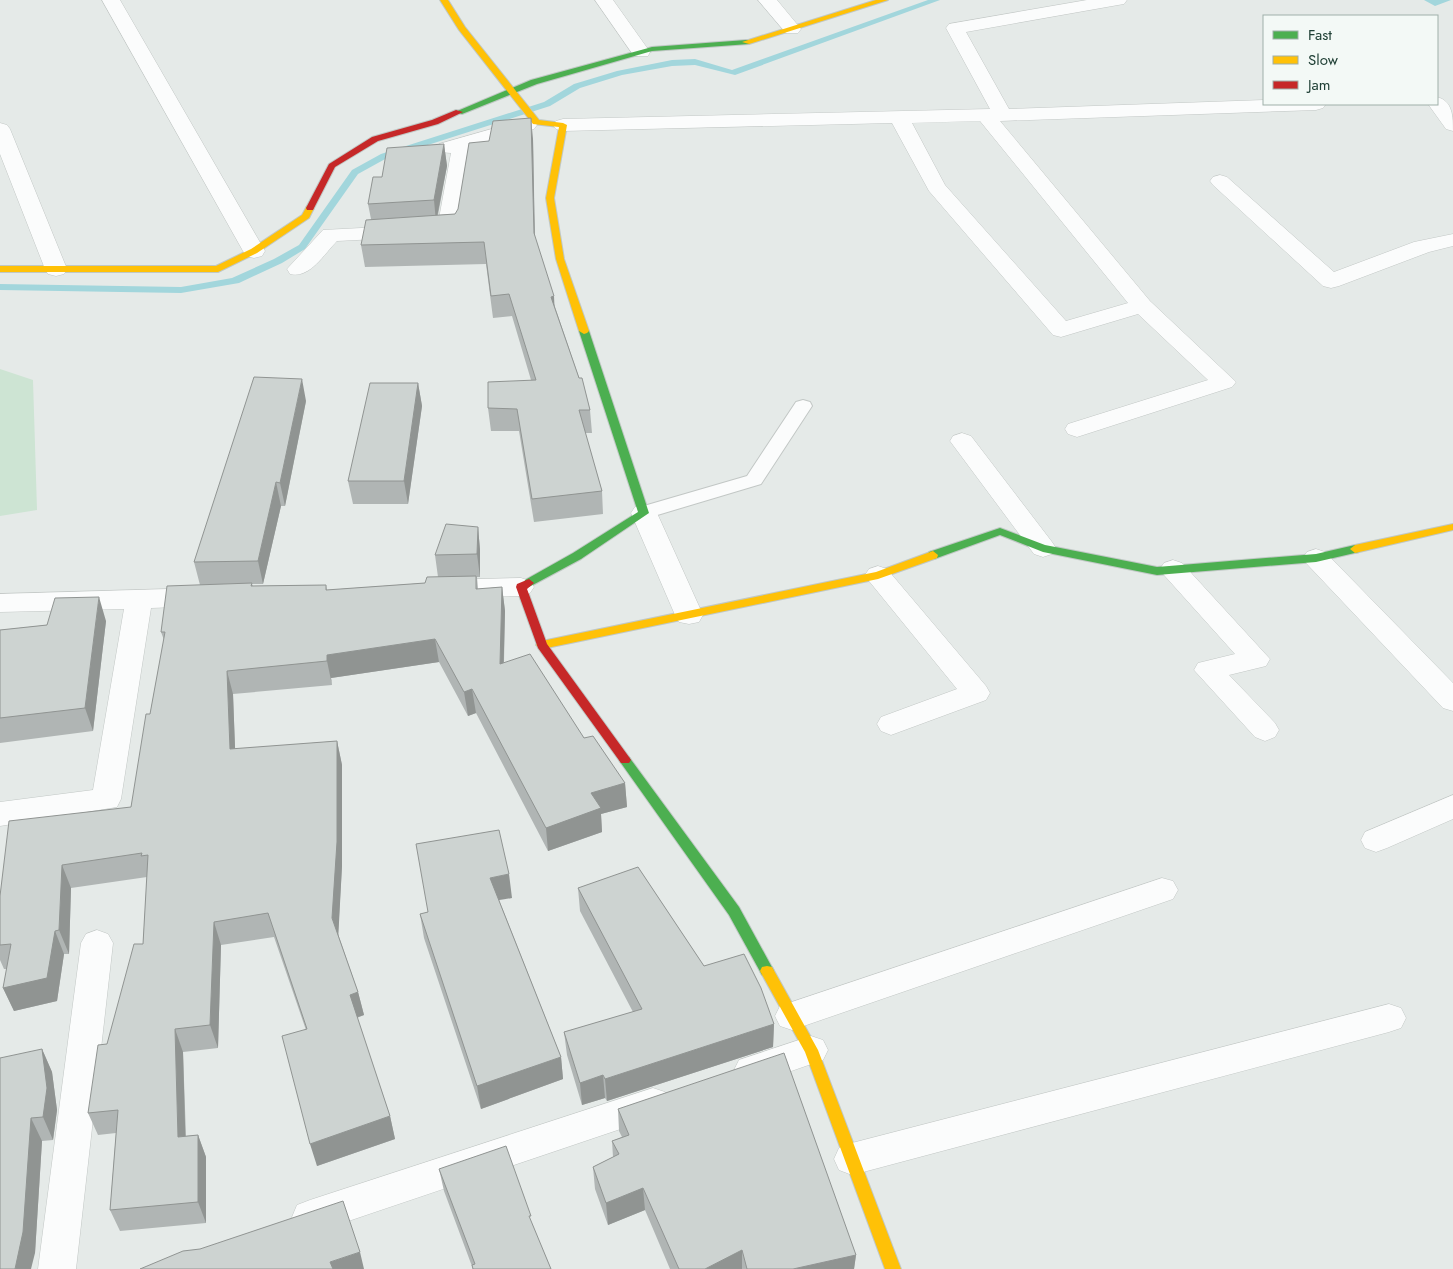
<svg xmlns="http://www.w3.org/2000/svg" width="1453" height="1269" viewBox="0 0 1453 1269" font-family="Jost,sans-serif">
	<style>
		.green { fill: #cde4d3 }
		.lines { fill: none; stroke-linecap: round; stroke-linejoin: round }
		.stream { fill: #a2d6dc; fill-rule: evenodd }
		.lane-casing { stroke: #c2c7c5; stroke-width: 2 }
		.street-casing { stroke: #c2c7c5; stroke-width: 1 }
		.fast-casing { stroke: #c0c8c5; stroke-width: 2 }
		.slow-casing { stroke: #c0c8c5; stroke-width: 2 }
		.jam-casing { stroke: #c0c8c5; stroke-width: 2 }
		.lane { fill: #fbfcfc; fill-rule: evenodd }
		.street { fill: #fbfcfc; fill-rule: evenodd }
		.fast { fill: #4caf50; fill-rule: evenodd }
		.slow { fill: #ffc107; fill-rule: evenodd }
		.jam { fill: #c62828; fill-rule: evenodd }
		.wall { fill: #b0b5b4 }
		.shaded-wall { fill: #909492 }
		.building { fill: #cdd3d1; stroke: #909492 }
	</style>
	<rect width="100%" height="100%" fill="#e5eae8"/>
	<path class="green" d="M0 369 33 380 37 510 0 516Z"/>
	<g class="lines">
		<path class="stream" d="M928 0H940L735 75 695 65 672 66 622 75 580 88 550 106 387 158 358 174 305 249 282 263 239 283 181 293 0 290V284L181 287 232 278 274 259 299 245 352 170 381 154 544 102 574 84 617 71 672 60 695 59 732 70Z
			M1424 0H1451L1435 6Z"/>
		<defs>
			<path id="lane" d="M803 400 810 402 812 406 761 484 644 519 637 518 634 513 637 508 747 476 796 402Z"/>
			<path id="street" d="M102 0H120L265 251 262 256 254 258 246 256 243 251Z
				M595 0H613L650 52 648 56H634Z
				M758 0H777L801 29 798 33H786Z
				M1087 0H1127L1124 4 1118 5 966 32 1009 109 1264 100V104H1326L1323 108 1316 110 1000 121 1150 301 1236 382 1232 387 1077 437 1068 434 1065 429 1068 424 1208 380 1138 314 1061 337 1053 335 929 191 892 123 563 131 556 129 553 125 556 121 563 119 990 109 946 28 949 24ZM980 121 1128 303 1066 321 945 185 912 123Z
				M1437 97C1453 101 1453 117 1453 131L1446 129 1428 104H1437Z
				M527 119 534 121 537 125 534 129 472 147 459 230 456 235 337 241C324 254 310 279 290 274L287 269 323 230 438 224 451 153 439 152 436 148 439 144Z
				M0 123 7 125 10 129 67 269 64 274 56 276 48 274 45 269 0 154Z
				M1220 175 1227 177 1334 272 1414 242 1453 234V246L1429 252 1339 286 1331 288 1323 286 1213 185 1210 181 1213 177Z
				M962 433 971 436 1052 542 1056 548 1052 554 1043 557 1034 554 950 441 953 436Z
				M644 505 653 507 657 513 703 615 699 622 689 624 679 622 675 615 631 513 635 507Z
				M1316 549 1325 552 1453 683V711L1443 708 1307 564 1303 558 1307 552Z
				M1173 560 1182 563 1270 659 1266 666 1229 675 1275 723 1279 730 1275 737 1265 741 1255 737 1194 670 1198 663 1235 654 1164 575 1160 569 1164 563Z
				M878 566 887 569 986 686 990 693 986 700 891 735 881 731 877 724 881 717 957 689 869 581 865 575 869 569Z
				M521 578 530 581 534 587 530 593 521 596 440 598 431 595 427 589 431 583 440 580Z
				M203 588 213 591 216 597 213 603 203 606 151 608 121 799 117 807 0 826V802L93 790 124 609 0 612V594Z
				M1453 795V819L1387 848 1376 852 1365 848 1361 840 1365 832Z
				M1162 878 1173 881 1178 890 1173 899 792 1030 780 1026 775 1016 780 1006Z
				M97 930 108 934 113 943 76 1269H38L81 943 86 934Z
				M1389 1004 1401 1008 1406 1018 1401 1028 1389 1032 852 1175 839 1170 834 1159 839 1148 852 1143Z
				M811 1036 823 1040 828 1050 823 1060 751 1085 739 1080 734 1070 739 1060Z
				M653 1088 665 1092 670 1103 665 1114 310 1234 297 1229 292 1217 297 1205 310 1200Z"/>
			<path id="fast" d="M746 40H749V44L652 51 537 84 462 114 455 112 531 80 652 47Z
				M584 328 589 331 649 513 581 559 529 587 524 583 525 580 573 553 638 512 579 331Z
				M1000 528 1045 545 1157 567 1316 554 1355 545 1360 549 1359 552 1316 562 1157 575 1043 552 1000 535 937 558 933 559 928 555 929 552Z
				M625 756 629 757 739 907 774 971 772 975 767 976 762 975 729 915 621 763 619 760 621 757Z"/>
			<path id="slow" d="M440 0H448L465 27 539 120 563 123 567 125 554 198 564 259 589 331 587 333 584 334 579 331 556 259 546 198 559 127 533 124 459 30Z
				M876 0H888L749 44 742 42Z
				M310 205 314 208 309 218 257 253 218 272H0V266H216L251 249 302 215 307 206Z
				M1453 524V530L1355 553 1350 549 1355 545Z
				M933 551 938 555 937 558 878 579 542 649 536 645 542 641 876 572Z
				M767 966 772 967 818 1050 901 1269H885L805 1052 760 971 762 967Z"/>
			<path id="jam" d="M456 110 463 112 438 124 378 141 335 167 313 210H307L306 208 329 164 372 137 432 120Z
				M529 579 534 583 527 589 547 644 629 757 631 760 629 763H621L538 648 516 587 517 584Z"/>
		</defs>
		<use href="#lane" class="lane-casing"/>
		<use href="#street" class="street-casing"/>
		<use href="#fast" class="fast-casing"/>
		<use href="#slow" class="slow-casing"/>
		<use href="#jam" class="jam-casing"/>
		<use href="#lane" class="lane"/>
		<use href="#street" class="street"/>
		<use href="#fast" class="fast"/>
		<use href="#slow" class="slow"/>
		<use href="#jam" class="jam"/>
	</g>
	<path class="wall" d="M533 139 535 238 555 307 590 410 592 433H585L602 491 603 514 534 522 519 431H491L488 408 531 380 512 316 493 318 486 264 365 267 361 245 371 219 368 204 382 177 444 144 447 166 438 215 455 214Z
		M418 383 422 406 408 504H353L348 481Z
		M306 401 285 506H281L263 584H252L253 586 326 585 327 590 425 583 438 577 435 555 478 527 480 550V577H477L478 589 502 587 505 611 504 662 584 738 625 783 627 807 601 814 602 832 548 851 476 713 468 716 439 662 331 678 332 685 233 694 235 749 337 741 342 765V866L338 934 358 992 364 1015 357 1018 390 1116 395 1139 317 1166 306 1030 274 937 221 945 218 1048 183 1052 186 1136 198 1135 206 1157V1223L120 1231 110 1210 116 1133 98 1135 88 1113 107 1044 143 944 147 877 71 888 69 954H64L57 1001 14 1011 3 988 7 969H4L0 960V896L131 807 150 714 164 640 161 632 200 585 194 562Z
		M106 621 93 731 0 743V630L47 625Z
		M578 888 704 966 774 1024 773 1047 607 1101 605 1098 582 1105 567 1055 564 1032 633 1012 580 911Z
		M512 898 499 900 561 1057 563 1079 481 1109 424 938 420 914Z
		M42 1049 52 1072 57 1110 53 1140 42 1141 35 1253 0 1269Z
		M618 1109 856 1255 854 1269H670L645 1210 608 1225 595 1189 593 1167 613 1157 612 1141 622 1137 619 1131Z
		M439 1169 532 1224 551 1269H473L444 1191Z"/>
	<path class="shaded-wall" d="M531 118 533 139 535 255 534 233Z
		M444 144 447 166 436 222 434 200Z
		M554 296 555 318 551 297Z
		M302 379 306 401 285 506 280 483Z
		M418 383 422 406 408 504 404 481Z
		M276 482 281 506 263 584 258 561Z
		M478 527 480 550V577L477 554Z
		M502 587 505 611 503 687 500 664Z
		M99 597 106 621 93 731 85 708Z
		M435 639 439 662 331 678 332 685 327 661V655Z
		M227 671 233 694 236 773 230 749Z
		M472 689 476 713 468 716 464 692Z
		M337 741 342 765V866L338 941 332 918Z
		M625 783 627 807 601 814 602 832 548 851 546 828 591 793Z
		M62 865 71 888 69 954 59 930Z
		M509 874 512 898 493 901 490 878Z
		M214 922 221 945 218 1048 210 1025Z
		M55 931 64 954 57 1001 14 1011 3 988Z
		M358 992 364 1015 355 1018 350 995Z
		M774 1024 773 1047 607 1101 605 1079Z
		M175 1029 183 1052 186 1160 178 1137Z
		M42 1049 52 1072 57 1110 53 1140 43 1117Z
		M561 1057 563 1079 481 1109 477 1086Z
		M603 1075 605 1098 582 1105 580 1083Z
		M390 1116 395 1139 317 1166 310 1144Z
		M31 1118 42 1141 35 1253 31 1269H15Z
		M198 1135 206 1157V1223L198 1202Z
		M643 1188 645 1210 608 1225 606 1203Z
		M742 1250V1269H705Z
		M360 1252 364 1269H332L330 1262Z
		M856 1255 854 1269H793Z"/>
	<path class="building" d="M531 118 534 233 554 296 551 297 579 378H582L590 410H579L602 491 532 499 517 409 488 408V382L536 380 509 294 491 296 484 242 361 245 366 220 455 214 458 209 469 143 489 141 493 121Z
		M444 144 434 200 368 204 373 177H382L387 148Z
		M254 377 302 379 280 483 276 482 258 561 194 562Z
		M370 383H418L404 481H348Z
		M446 524 478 527 477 554 435 555Z
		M476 576V589L502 587 500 664 530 654 584 738 593 736 625 783 591 793 601 808 546 828 472 689 464 692 435 639 327 655V661L227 671 230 749 337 741V842L332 918 358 992 350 995 390 1116 310 1144 282 1036 307 1029 268 913 214 922 210 1025 175 1029 178 1137 198 1135V1202L110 1210 118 1110 88 1113 98 1045 107 1044 134 944H143L148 855 141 856 142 853 62 865 59 930 55 931 47 978 3 988 11 944 0 945V896L9 821 131 807 146 714H150L165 632H161L167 586 252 583 251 586 326 585V590L425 583 427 577Z
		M99 597 85 708 0 718V630L47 625 55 598Z
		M499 830 509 874 490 878 561 1057 477 1086 420 914 428 912 416 844Z
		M638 867 704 966 744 954 761 988 774 1024 605 1079 603 1075 580 1083 564 1032 642 1009 578 888Z
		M42 1049 47 1088 43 1117 31 1118 23 1232 15 1269H0V1058Z
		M784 1053 856 1255 793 1269H747L742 1250 705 1269H679L643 1188 606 1203 593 1167 619 1154 612 1141 629 1135 618 1109Z
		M506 1146 531 1216H529L551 1269H473L472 1265 475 1264 439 1169Z
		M343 1201 360 1252 330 1262 333 1269H140L183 1251 200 1249Z"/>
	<rect x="1263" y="15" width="175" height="90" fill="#f3f9f6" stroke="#9fafa9"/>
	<rect x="1273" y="31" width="25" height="8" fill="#4caf50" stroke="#9fafa9"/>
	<text x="1308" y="40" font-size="15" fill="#204036">Fast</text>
	<rect x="1273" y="56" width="25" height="8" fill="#ffc107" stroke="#9fafa9"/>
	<text x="1308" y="65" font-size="15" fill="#204036">Slow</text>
	<rect x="1273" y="81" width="25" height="8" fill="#c62828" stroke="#9fafa9"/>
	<text x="1308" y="90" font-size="15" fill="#204036">Jam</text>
</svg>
